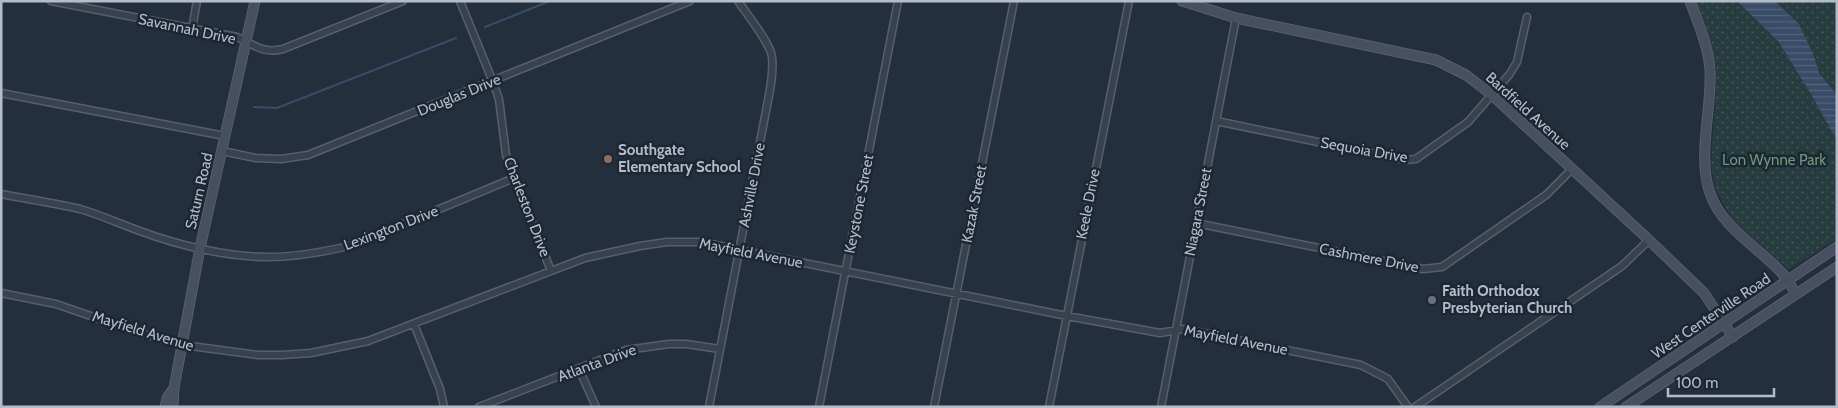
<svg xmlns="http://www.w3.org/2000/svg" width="1838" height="408" viewBox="0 0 1838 408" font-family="Cabin,sans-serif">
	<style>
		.park { fill: url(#park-dots) }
		.water { fill: url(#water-rules) }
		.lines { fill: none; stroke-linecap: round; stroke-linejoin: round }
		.stream { stroke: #394c67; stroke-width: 2 }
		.street-casing { stroke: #565f6c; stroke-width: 9 }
		.secondary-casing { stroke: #565f6c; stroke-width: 11 }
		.street { stroke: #38414e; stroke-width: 6 }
		.secondary { stroke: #465061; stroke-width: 9 }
		.education-dot { fill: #8d6e63; stroke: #1d2633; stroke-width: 2 }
		.worship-dot { fill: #6b7280; stroke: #1d2633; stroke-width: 2 }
		.labels { text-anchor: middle; stroke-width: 5; stroke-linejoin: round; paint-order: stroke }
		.street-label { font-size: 15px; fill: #b4bcc9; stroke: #1d2633 }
		.poi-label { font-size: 15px; font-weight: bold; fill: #b4bcc9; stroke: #1d2633; text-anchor: start }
		.park-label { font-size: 15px; fill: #6b9a76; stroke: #1d2633 }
	</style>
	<defs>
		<pattern id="park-dots" width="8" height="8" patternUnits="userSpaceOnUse" patternTransform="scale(1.25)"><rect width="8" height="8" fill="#263c3f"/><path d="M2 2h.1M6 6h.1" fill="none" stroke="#435659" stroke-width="1.8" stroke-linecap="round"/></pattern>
		<pattern id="water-rules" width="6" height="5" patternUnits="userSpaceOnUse" patternTransform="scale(1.25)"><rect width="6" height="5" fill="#394c67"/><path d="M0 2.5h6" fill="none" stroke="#53647b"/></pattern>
	</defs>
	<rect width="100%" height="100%" fill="#242f3e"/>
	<path class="park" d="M1695 1H1837V239L1789 269 1733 221 1716 190 1711 165 1715 105 1716 67Z"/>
	<path class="water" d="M1737 1H1775L1799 24 1814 56 1819 73 1837 95V137L1832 132 1811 94 1778 41Z"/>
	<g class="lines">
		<path class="stream" d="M485 27 550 1
			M254 107 277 108 456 38"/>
		<defs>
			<path id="street" d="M51 1 237 37C255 45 262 54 283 49L403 1
				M460 1 493 82 499 99 506 155 551 271
				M192 29 197 1
				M1 93 225 136
				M1216 121 1405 160 1416 159 1468 122 1509 75 1517 62 1527 17
				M222 151 256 158 281 159 308 155 690 1
				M1 194C27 199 54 203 80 209 101 215 120 224 140 231 177 245 227 257 267 257 296 257 324 252 353 245L514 178
				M1196 223 1423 269 1442 267 1546 195 1572 169
				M1 293 56 304 137 332 183 345 258 355H282L311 353 368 341 585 258 640 246 667 242H701L1067 316 1160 333 1183 329 1361 365 1388 379 1408 407
				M414 324 440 389 444 407
				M579 369 596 407
				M479 407 626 350 669 344H686L720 349
				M709 407 766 111C769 94 774 75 772 57 771 44 746 13 738 1
				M819 407 898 1
				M934 407 1014 1
				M1049 407 1129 1
				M1161 407 1236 18
				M1415 407 1622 266 1649 240"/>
			<path id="secondary" d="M1182 1 1236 18 1436 60 1466 75 1492 95 1649 240 1704 293 1733 337
				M1690 1C1698 23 1709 48 1710 71 1712 109 1697 157 1710 193 1721 227 1758 247 1781 272 1787 278 1791 286 1796 294
				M165 407 167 398 174 388
				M173 407 174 388 200 248 255 1
				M1600 407 1837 247
				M1626 407 1837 267"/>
		</defs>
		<use href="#street" class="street-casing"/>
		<use href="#secondary" class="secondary-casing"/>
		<use href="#street" class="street"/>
		<use href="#secondary" class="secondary"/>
	</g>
	<circle class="education-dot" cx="608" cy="159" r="5"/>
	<circle class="worship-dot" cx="1432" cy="300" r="5"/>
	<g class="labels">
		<g class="street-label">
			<text transform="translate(187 29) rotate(12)" y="5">Savannah Drive</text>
			<text transform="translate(459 95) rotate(-22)" y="5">Douglas Drive</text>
			<text transform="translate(1528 111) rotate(42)" y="5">Bardfield Avenue</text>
			<text transform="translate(1364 150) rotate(10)" y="5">Sequoia Drive</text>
			<text transform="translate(752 185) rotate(-79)" y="5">Ashville Drive</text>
			<text transform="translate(199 191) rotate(-77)" y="5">Saturn Road</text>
			<text transform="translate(859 204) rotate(-79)" y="5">Keystone Street</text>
			<text transform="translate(974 204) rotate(-79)" y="5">Kazak Street</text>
			<text transform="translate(1088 204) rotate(-79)" y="5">Keele Drive</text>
			<text transform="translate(527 207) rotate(69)" y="5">Charleston Drive</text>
			<text transform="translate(1198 212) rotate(-79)" y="5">Niagara Street</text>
			<text transform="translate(391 228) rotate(-21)" y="5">Lexington Drive</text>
			<text transform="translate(751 253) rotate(11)" y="5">Mayfield Avenue</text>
			<text transform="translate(1369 258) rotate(11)" y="5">Cashmere Drive</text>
			<text transform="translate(1711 316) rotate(-34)" y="5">West Centerville Road</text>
			<text transform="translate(143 331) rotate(17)" y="5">Mayfield Avenue</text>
			<text transform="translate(1236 340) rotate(11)" y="5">Mayfield Avenue</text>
			<text transform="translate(597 363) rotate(-20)" y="5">Atlanta Drive</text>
		</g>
		<g class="poi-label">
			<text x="618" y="155">Southgate<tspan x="618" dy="17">Elementary School</tspan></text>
			<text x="1442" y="296">Faith Orthodox<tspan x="1442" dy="17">Presbyterian Church</tspan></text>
		</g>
		<g class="park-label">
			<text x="1774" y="165">Lon Wynne Park</text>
		</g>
	</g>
	<rect width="1838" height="408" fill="none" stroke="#b4bcc9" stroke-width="5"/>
	<path d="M1668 388v8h106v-8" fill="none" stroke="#b4bcc9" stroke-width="2.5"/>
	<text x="1676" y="388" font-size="15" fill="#b4bcc9" stroke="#1d2633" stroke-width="4" paint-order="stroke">100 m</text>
</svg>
